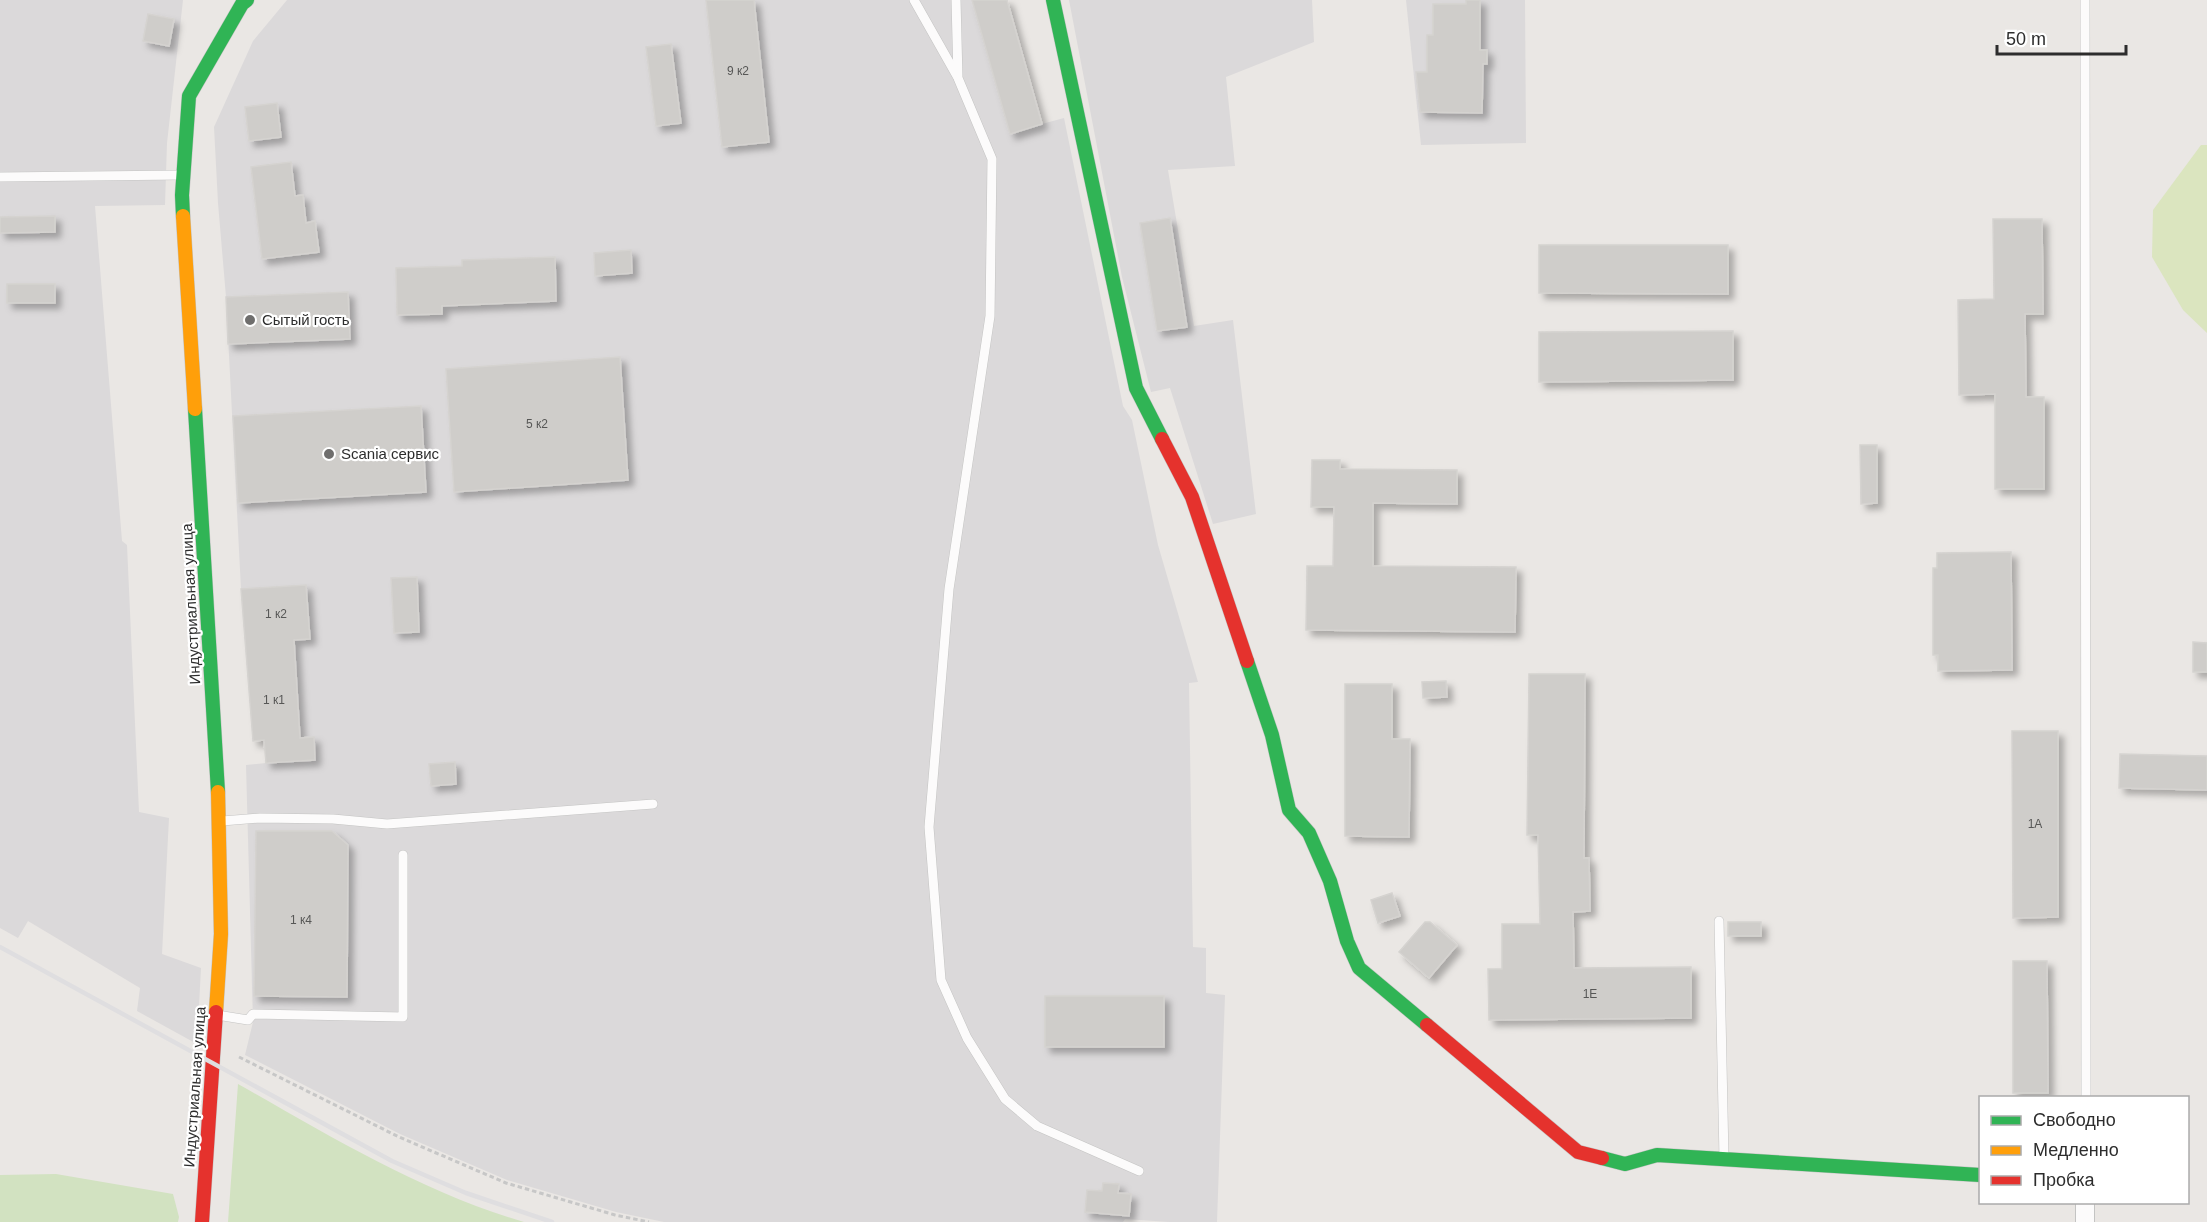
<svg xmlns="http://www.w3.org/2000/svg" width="2207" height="1222" viewBox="0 0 2207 1222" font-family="Arial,sans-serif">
	<defs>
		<filter id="shadow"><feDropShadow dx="5.5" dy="5.5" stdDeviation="3" flood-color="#0004"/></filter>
	</defs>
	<rect width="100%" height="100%" fill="#eae7e4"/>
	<g fill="#dbd9da">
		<path d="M0,0H183L167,143L165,205L95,206L122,541L127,545L139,812L169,818L162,954L201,968L197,1044L137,1011L140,988L28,921L18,938L0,928Z"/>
		<path d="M287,0H1007L1042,124L1064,118L1123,406L1132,420L1158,545L1198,682L1189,683L1193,947L1206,948V993L1225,995L1217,1222H1169L1125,1219L1123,1222H664L616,1212L507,1180L400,1134L245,1055L253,1022L246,765L266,763L264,740L253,741L241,589L226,297L218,203L214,127L253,41Z"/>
		<path d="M1069,0H1312L1314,42L1226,77L1235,166L1168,170L1194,326L1233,320L1256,514L1213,524L1170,388L1151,392L1122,277Z"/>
		<path d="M1406,0H1525L1526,143L1421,145Z"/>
	</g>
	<g fill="#d2e2c1">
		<path d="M238,1084C330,1136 421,1192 524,1222H228Z"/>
		<path d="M56,1174L173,1194L179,1217L178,1222H0V1175Z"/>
	</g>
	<path fill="#dbe5bf" d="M2201,145H2207V333L2183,310L2152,257L2153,210Z"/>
	<g fill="#cfcdca" stroke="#d5d3d0" stroke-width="1.5" filter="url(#shadow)">
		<path d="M706,0H754L769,142L722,147Z"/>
		<path d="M972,0H1007L1042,124L1010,134Z"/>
		<path d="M1466,0H1480V50H1487V64H1483L1482,113L1420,112L1416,72H1427V35H1433V4H1466Z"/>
		<path d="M148,14L174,19L169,46L143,41Z"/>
		<path d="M671,44L681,123L656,126L646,47Z"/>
		<path d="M277,103L281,137L249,141L245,107Z"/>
		<path d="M291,162L295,196L303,195L306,223L315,221L319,252L262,259L251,167Z"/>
		<path d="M55,216V232L0,233V217Z"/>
		<path d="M1170,218L1187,327L1157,331L1140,223Z"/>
		<path d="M1993,219H2042L2043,314H2025L2026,397H2044V489H1995V394L1959,395L1958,300L1994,299Z"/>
		<path d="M1539,245H1728V294L1539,293Z"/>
		<path d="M631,250L632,273L595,276L594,253Z"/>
		<path d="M555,257L556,301L442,306V314L397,315L396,268L462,266V260Z"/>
		<rect x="7" y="284" width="48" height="19"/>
		<path d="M348,292L350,339L228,344L226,297Z"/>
		<path d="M1733,331V380L1539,382V332Z"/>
		<path d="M620,357L628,480L454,492L446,369Z"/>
		<path d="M421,406L426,492L238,503L233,416Z"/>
		<path d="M1860,445H1877V503L1861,504Z"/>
		<path d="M1312,460H1340V469L1457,470V504L1373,503V566L1516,567L1515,632L1306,630L1307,566H1333L1334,507H1311Z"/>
		<path d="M2011,552L2012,670L1938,671V655H1933V568H1937V553Z"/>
		<path d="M417,577L419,632L394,633L391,578Z"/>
		<path d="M306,585L310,639L294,640L300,738L314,737L315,760L266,763L264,740L253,741L241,589Z"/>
		<path d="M2193,642L2207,643V672H2193Z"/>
		<path d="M1529,674H1585L1584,858H1589L1590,911L1573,912L1574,968L1691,967V1018L1489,1020L1488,969H1502V924H1540L1538,835H1527Z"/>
		<path d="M1446,681L1447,697L1423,698L1422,682Z"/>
		<path d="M1345,684H1392V739H1410L1409,837L1345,836Z"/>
		<path d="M2012,731H2058V917L2013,918Z"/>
		<path d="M2120,754L2207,756V790L2119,788Z"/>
		<path d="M455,762L456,784L431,786L429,764Z"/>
		<path d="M256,831H332L348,845L347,997L254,996Z"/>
		<path d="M1392,893L1400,916L1378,923L1371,900Z"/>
		<path d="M1425,922H1430L1457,945L1429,978L1399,952Z"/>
		<rect x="1728" y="922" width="33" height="14"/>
		<path d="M2013,961H2047L2048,1093H2013Z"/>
		<rect x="1045" y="996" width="119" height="51"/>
		<path d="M1103,1183L1119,1184L1118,1193L1131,1194L1129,1216L1085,1212L1087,1190L1102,1191Z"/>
	</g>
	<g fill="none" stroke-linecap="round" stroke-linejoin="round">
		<defs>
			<g id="lane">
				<path d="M914,0L957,76"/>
				<path d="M956,0L958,78L992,159L990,316L949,589L929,827L941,980L967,1038L1005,1099L1037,1126L1139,1171"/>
				<path d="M2085,0L2086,1098"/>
				<path d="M0,177L181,175"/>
				<path d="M222,821L260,818L333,819L387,824L653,804"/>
				<path d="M1719,921L1724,1158"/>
				<path d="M217,1015L248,1020L253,1014L403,1017V855"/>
			</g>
			<path id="street" d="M2085,1202V1222"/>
			<g id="fast">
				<path d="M1053,0L1136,388L1162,439"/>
				<path d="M183,216L182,195L189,96L242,4L247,0"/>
				<path d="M195,409L218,792"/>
				<path d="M1247,661L1272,735L1289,810L1309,833L1330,881L1347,941L1359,968L1427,1025"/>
				<path d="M1602,1158L1625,1164L1657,1155L1980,1175"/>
			</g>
			<g id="slow">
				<path d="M183,216L195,409"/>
				<path d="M216,1012L221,934L218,792"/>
			</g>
			<g id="jam">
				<path d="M1162,439L1192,497L1247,661"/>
				<path d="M1427,1025L1578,1152L1602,1158"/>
				<path d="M202,1222L216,1012"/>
			</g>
		</defs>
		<use href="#lane" stroke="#c4c4c3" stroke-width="10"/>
		<use href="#street" stroke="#c4c4c3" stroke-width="20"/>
		<use href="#fast" stroke="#c4c4c3" stroke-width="15"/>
		<use href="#slow" stroke="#c4c4c3" stroke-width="15"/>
		<use href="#jam" stroke="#c4c4c3" stroke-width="15"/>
		<path stroke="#c7c7c7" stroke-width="3" stroke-dasharray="4.5 3" stroke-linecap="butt" d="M239,1057L399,1137L506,1183L615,1215L649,1222"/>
		<use href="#lane" stroke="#fcfbfb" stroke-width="9"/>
		<use href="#street" stroke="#fcfbfb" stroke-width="18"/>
		<use href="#fast" stroke="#30b455" stroke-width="14"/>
		<use href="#slow" stroke="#ff9f0a" stroke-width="14"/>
		<use href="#jam" stroke="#e5322d" stroke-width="14"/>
		<path stroke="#dfdee0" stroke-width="4.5" d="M0,947L392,1161L466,1193L552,1222"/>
	</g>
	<g fill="#6f6e6d" stroke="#fff" stroke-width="2">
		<circle cx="250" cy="320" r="6"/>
		<circle cx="329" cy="454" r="6"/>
	</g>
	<g text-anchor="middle" stroke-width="4.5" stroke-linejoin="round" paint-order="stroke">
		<g font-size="12" fill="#575756">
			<text x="738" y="75">9 к2</text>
			<text x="537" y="428">5 к2</text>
			<text x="276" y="618">1 к2</text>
			<text x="274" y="704">1 к1</text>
			<text x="2035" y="828">1А</text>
			<text x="301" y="924">1 к4</text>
			<text x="1590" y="998">1Е</text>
		</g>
		<g font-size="15" fill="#2d2d2d" stroke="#fff" text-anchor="start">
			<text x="262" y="325">Сытый гость</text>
			<text x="341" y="459">Scania сервис</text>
		</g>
		<g font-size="15" fill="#2d2d2d" stroke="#fff">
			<text transform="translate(191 604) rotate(-93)" y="5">Индустриальная улица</text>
			<text transform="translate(195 1087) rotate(-86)" y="5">Индустриальная улица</text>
		</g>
	</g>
	<rect x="1979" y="1096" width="210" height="108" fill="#ffffff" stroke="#ababab" stroke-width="1.5"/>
	<rect x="1991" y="1116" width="30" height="9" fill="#30b455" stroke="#ababab" stroke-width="1.5"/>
	<text x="2033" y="1126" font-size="18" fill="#2d2d2d">Свободно</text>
	<rect x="1991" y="1146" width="30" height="9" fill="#ff9f0a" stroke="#ababab" stroke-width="1.5"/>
	<text x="2033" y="1156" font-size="18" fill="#2d2d2d">Медленно</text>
	<rect x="1991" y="1176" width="30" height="9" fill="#e5322d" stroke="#ababab" stroke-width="1.5"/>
	<text x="2033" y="1186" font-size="18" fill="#2d2d2d">Пробка</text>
	<path d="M1997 45v9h129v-9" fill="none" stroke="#2d2d2d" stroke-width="3"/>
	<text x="2006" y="45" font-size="18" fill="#2d2d2d" stroke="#ffffff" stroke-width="4.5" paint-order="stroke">50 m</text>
</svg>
